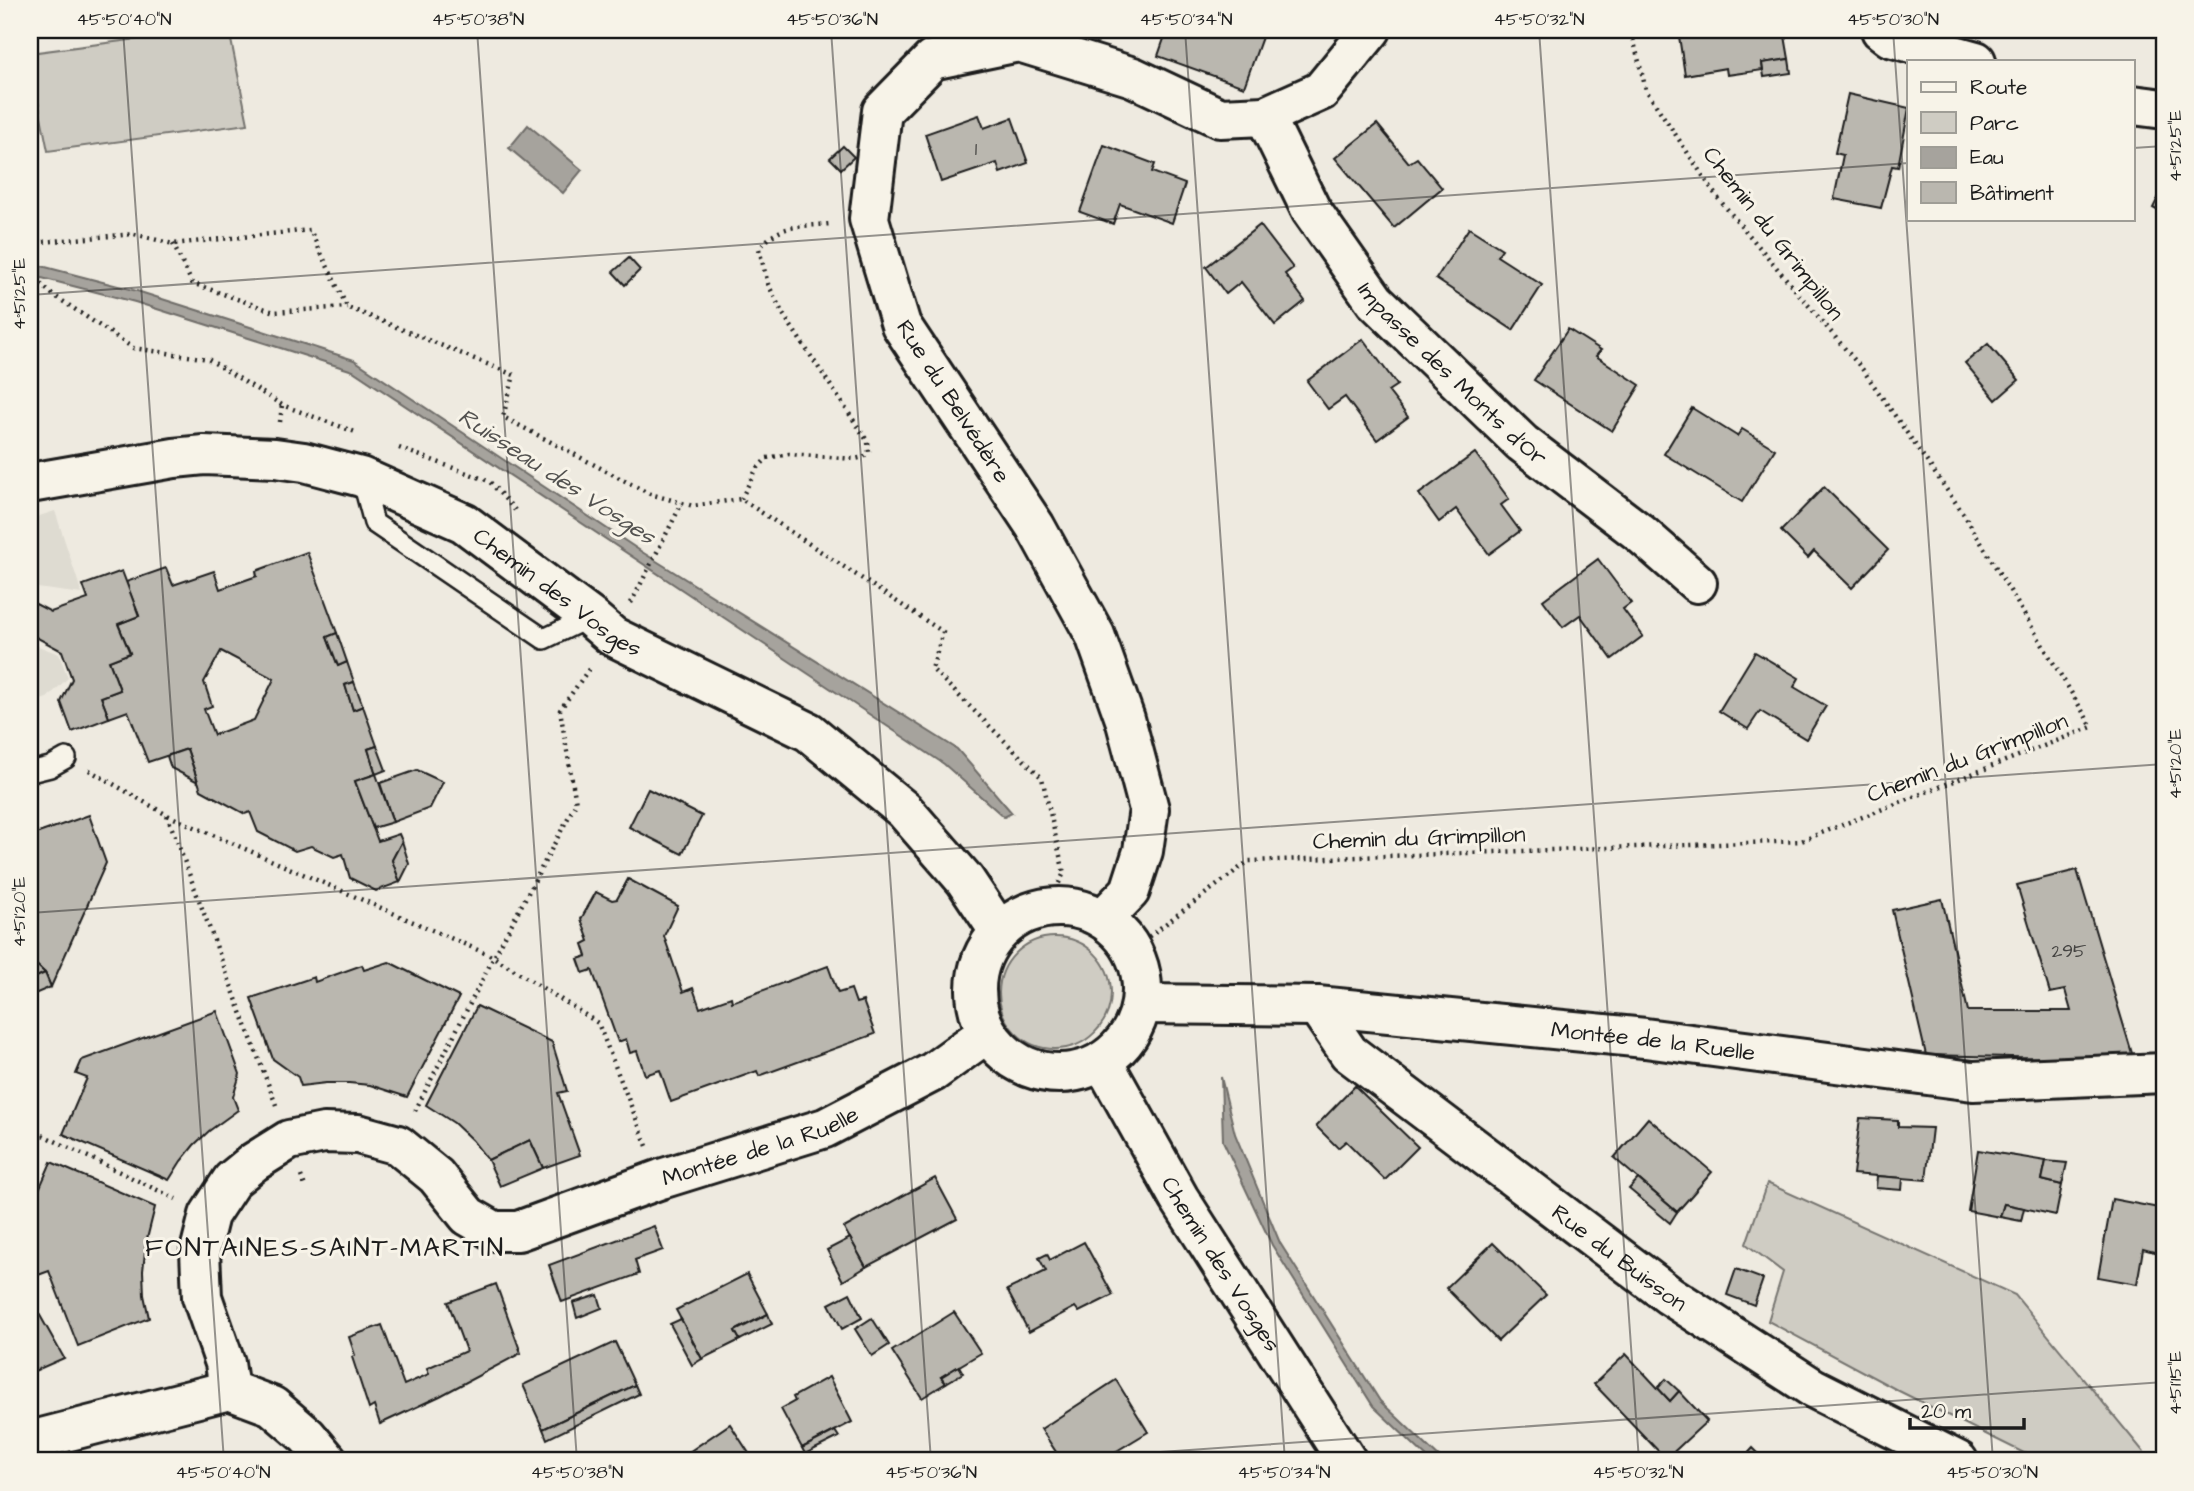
<svg xmlns="http://www.w3.org/2000/svg" width="2194" height="1491" viewBox="0 0 2194 1491" font-family="'Architects Daughter',sans-serif">
	<rect width="100%" height="100%" fill="#eeeae0"/>
	<filter id="ink" filterUnits="userSpaceOnUse"><feTurbulence type="fractalNoise" baseFrequency=".0143" numOctaves="2"/><feDisplacementMap in="SourceGraphic" scale="14" xChannelSelector="R" yChannelSelector="G"/><feConvolveMatrix kernelMatrix="1 2 1 2 8 2 1 2 1" color-interpolation-filters="sRGB"/></filter>
	<g filter="url(#ink)">
		<g fill="#dedbd1">
			<path d="M55,511L82,594L30,587V519Z"/>
			<path d="M30,643L59,654L68,678L47,698L30,703Z"/>
		</g>
		<g fill="#cfccc3" stroke="#767470" stroke-width="2">
			<path d="M207,30H229L248,124L48,151L30,62V53Z"/>
			<circle cx="1055" cy="993" r="56"/>
			<path d="M1767,1183L2015,1295L2151,1461H2040L1899,1391L1768,1321L1783,1272L1746,1244Z"/>
		</g>
		<g fill="#a6a39d" stroke="#6f6d69" stroke-width="2">
			<path d="M528,125L582,170L563,193L509,148Z"/>
			<path d="M30,263L137,291L354,360L642,552L957,749L1012,813L1004,817L944,764L353,371L135,302L30,275Z"/>
			<path d="M1221,1077L1235,1134L1280,1243L1380,1401L1443,1461H1431L1373,1406L1272,1245L1223,1141Z"/>
		</g>
		<g fill="#bab7af" stroke="#1c1c1c" stroke-width="2" fill-rule="evenodd">
			<path d="M1167,30H1243L1262,37L1244,87L1158,56Z"/>
			<path d="M1678,30H1784L1789,59L1762,63L1763,70L1727,75L1726,68L1685,75Z"/>
			<path d="M1789,59L1791,73L1764,77L1762,63Z"/>
			<path d="M1848,94L1909,108L1898,167L1892,166L1881,208L1834,199L1843,155L1835,153Z"/>
			<path d="M979,115L984,128L1012,118L1028,163L1000,173L997,163L941,182L925,134Z"/>
			<path d="M1377,124L1409,163L1417,158L1442,188L1394,228L1335,158Z"/>
			<path d="M1104,145L1155,164L1152,172L1185,184L1172,223L1120,204L1113,224L1080,212Z"/>
			<path d="M843,146L854,157L841,169L830,158Z"/>
			<path d="M2164,186V214L2153,208Z"/>
			<path d="M1260,225L1293,268L1285,274L1305,301L1275,325L1241,282L1226,294L1206,267Z"/>
			<path d="M1469,228L1502,249L1497,256L1542,285L1513,330L1436,279Z"/>
			<path d="M629,258L640,270L625,285L613,272Z"/>
			<path d="M1568,329L1601,350L1596,356L1640,385L1612,431L1534,380Z"/>
			<path d="M1363,339L1397,385L1388,391L1408,417L1377,440L1345,397L1328,409L1307,381Z"/>
			<path d="M1988,344L2019,380L1996,400L1965,363Z"/>
			<path d="M1692,408L1737,436L1742,429L1775,449L1742,502L1664,454Z"/>
			<path d="M1475,453L1509,499L1501,505L1520,531L1489,554L1456,509L1439,522L1419,494Z"/>
			<path d="M1824,487L1888,550L1852,588L1814,551L1808,558L1781,531Z"/>
			<path d="M307,552L337,633L327,637L338,666L347,662L354,682L345,685L353,710L363,706L377,746L368,749L376,774L355,781L378,841L399,834L402,841L392,860L400,882L376,891L350,878L343,854L334,857L311,846L295,851L258,832L250,812L245,814L201,790L187,749L148,762L128,711L109,718L101,697L120,690L109,661L130,653L118,624L139,616L126,582L166,568L173,585L214,571L220,589L257,576L256,571ZM221,651L274,679L254,720L214,735L204,709L212,706L204,682Z"/>
			<path d="M1598,559L1631,603L1623,609L1643,636L1612,659L1580,615L1563,627L1543,600Z"/>
			<path d="M122,571L139,616L118,624L130,653L109,661L120,690L101,697L109,718L72,732L61,702L72,679L62,651L30,634V601L51,612L88,599L83,585Z"/>
			<path d="M337,633L347,662L338,666L327,637Z"/>
			<path d="M1755,652L1799,678L1794,687L1826,706L1806,739L1760,711L1748,729L1719,711Z"/>
			<path d="M354,682L363,706L353,710L345,685Z"/>
			<path d="M377,746L386,770L376,774L368,749Z"/>
			<path d="M187,749L198,782L171,768L167,756Z"/>
			<path d="M417,770L443,782L430,808L393,822L380,783Z"/>
			<path d="M376,774L393,822L373,828L355,781Z"/>
			<path d="M648,789L702,816L682,854L629,827Z"/>
			<path d="M89,815L106,863L51,987L45,973L30,959V868L35,858L30,845V836Z"/>
			<path d="M402,841L409,864L400,882L392,860Z"/>
			<path d="M2077,870L2134,1060L1926,1055L1892,910L1942,899L1968,1011H2071L2065,990L2050,993L2017,885Z"/>
			<path d="M628,879L678,906L664,936L683,992L693,988L700,1008L731,997L732,1002L828,966L838,993L851,989L856,1003L863,1001L875,1034L759,1076L757,1071L671,1102L660,1070L645,1075L637,1051L630,1053L626,1039L618,1042L592,970L583,973L578,959L587,956L583,944L589,941L581,919L596,892L612,900L617,899Z"/>
			<path d="M30,959L45,973L30,980Z"/>
			<path d="M389,962L459,997L407,1097L370,1085L349,1083H326L301,1086L298,1077L273,1059L251,998L314,977L315,982L362,965L364,970Z"/>
			<path d="M45,973L51,987L30,996V980Z"/>
			<path d="M477,1006L552,1042L567,1091L558,1093L580,1155L543,1168L530,1140L488,1160L472,1140L454,1123L426,1105Z"/>
			<path d="M217,1011L240,1074L233,1097L238,1110L209,1131L194,1145L181,1161L169,1180L63,1134L87,1078L76,1074L82,1060Z"/>
			<path d="M1355,1086L1418,1147L1385,1180L1346,1141L1338,1148L1316,1126Z"/>
			<path d="M1648,1118L1712,1172L1677,1212L1614,1158Z"/>
			<path d="M1860,1118L1898,1120V1127L1932,1128L1926,1180L1853,1174Z"/>
			<path d="M530,1140L543,1168L500,1186L488,1160Z"/>
			<path d="M1978,1150L2046,1161L2042,1180L2062,1185L2056,1215L2004,1204L2000,1217L1968,1211Z"/>
			<path d="M2046,1161L2067,1163L2062,1185L2042,1180Z"/>
			<path d="M51,1162L155,1207L146,1243L143,1271L144,1295L149,1318L78,1346L49,1271L30,1278V1210Z"/>
			<path d="M1877,1176L1903,1178L1902,1190L1876,1188Z"/>
			<path d="M935,1178L957,1219L866,1267L844,1228Z"/>
			<path d="M1638,1179L1677,1212L1670,1223L1629,1189Z"/>
			<path d="M2112,1199L2164,1209V1225L2158,1253L2143,1249L2137,1284L2098,1277Z"/>
			<path d="M2004,1204L2024,1208L2021,1221L2000,1217Z"/>
			<path d="M654,1226L663,1250L635,1260L639,1274L562,1302L549,1265Z"/>
			<path d="M850,1238L866,1267L843,1281L827,1250Z"/>
			<path d="M1084,1242L1113,1295L1079,1312L1075,1307L1029,1332L1007,1290L1046,1271L1039,1258L1047,1254L1050,1260Z"/>
			<path d="M1493,1243L1546,1295L1498,1341L1446,1288Z"/>
			<path d="M1736,1269L1763,1279L1754,1305L1727,1295Z"/>
			<path d="M747,1274L768,1314L735,1331L740,1340L702,1359L676,1310Z"/>
			<path d="M496,1284L521,1353L440,1396L380,1424L374,1406L369,1409L352,1357L355,1355L349,1337L382,1325L404,1385L429,1374L427,1368L466,1351L448,1302Z"/>
			<path d="M850,1293L862,1318L842,1329L829,1304Z"/>
			<path d="M598,1295L602,1308L577,1318L573,1303Z"/>
			<path d="M33,1303L64,1358L30,1373V1304Z"/>
			<path d="M954,1312L981,1353L941,1377L946,1383L922,1398L892,1351Z"/>
			<path d="M768,1314L772,1324L740,1340L735,1331Z"/>
			<path d="M872,1318L889,1345L872,1356L855,1329Z"/>
			<path d="M681,1319L702,1359L692,1365L670,1324Z"/>
			<path d="M615,1342L635,1385L543,1429L523,1385Z"/>
			<path d="M1626,1354L1670,1401L1679,1391L1707,1421L1666,1459L1594,1384Z"/>
			<path d="M959,1366L963,1373L946,1383L941,1377Z"/>
			<path d="M829,1377L852,1422L802,1448L781,1409L795,1401L793,1397Z"/>
			<path d="M1666,1379L1679,1391L1670,1401L1658,1388Z"/>
			<path d="M1116,1380L1148,1432L1100,1461H1062L1041,1429Z"/>
			<path d="M635,1385L639,1394L547,1439L543,1429Z"/>
			<path d="M730,1424L754,1461H686L683,1456Z"/>
			<path d="M835,1431L839,1437L805,1454L802,1448Z"/>
			<path d="M1753,1448L1766,1461H1741Z"/>
		</g>
		<g fill="none" stroke-linecap="round" stroke-linejoin="round">
			<defs>
				<g id="lane">
					<path d="M362,478L374,523L544,639L590,617"/>
					<path d="M30,772L50,767L66,758"/>
				</g>
				<g id="street">
					<path d="M1881,30L1890,37L1976,61"/>
					<path d="M2133,105L2164,109"/>
					<path id="s1" d="M1265,116L1311,210L1375,301L1522,443L1640,533L1697,583"/>
					<path id="s2" d="M30,483L174,458L204,455L275,458L304,462L361,477L464,523L590,617L612,636L809,732L904,810L965,880L999,931"/>
					<circle cx="1059" cy="990" r="83"/>
					<path d="M1103,919L1130,891L1143,851L1149,809L1125,719L1095,635L1035,526L901,325L869,219L882,111L932,60L1019,42L1133,77L1220,118L1265,116L1321,91L1371,30"/>
					<path id="s3" d="M1141,1004L1317,1006L1645,1038L1973,1081L2164,1073"/>
					<path id="s4" d="M1317,1006L1349,1053L1669,1295L1813,1388L1958,1461"/>
					<path id="s5" d="M1103,1062L1179,1198L1347,1461"/>
					<path id="s6" d="M229,1390L225,1363L202,1297L200,1251L209,1215L232,1180L254,1162L289,1140L324,1133L358,1134L398,1145L436,1176L468,1216L494,1231H518L661,1179L825,1128L933,1072L987,1033"/>
				</g>
				<path id="secondary" d="M30,1441L229,1390L272,1406L307,1436L328,1461"/>
			</defs>
			<use href="#lane" stroke="#1c1c1c" stroke-width="24"/>
			<use href="#street" stroke="#1c1c1c" stroke-width="44"/>
			<use href="#secondary" stroke="#1c1c1c" stroke-width="44"/>
			<g stroke="#1c1c1c" stroke-width="4.5" stroke-dasharray="2 5" stroke-linecap="butt">
				<path d="M30,243L134,234L173,244L310,230L347,307L514,375L503,417L650,494L693,506L741,499L943,632L932,669L1042,778L1064,873L1047,907"/>
				<path d="M173,244L192,283L274,312L347,307"/>
				<path d="M30,275L52,294L133,348L208,359L282,405L358,433"/>
				<path d="M280,422L282,405"/>
				<path d="M399,448L489,481L515,510"/>
				<path d="M741,499L756,470L767,458L789,454L855,459L864,457L869,452L868,442L783,314L768,284L759,249C779,223 800,227 830,224"/>
				<path d="M631,603L682,503"/>
				<path d="M89,770L167,815L494,957L598,1023L647,1146"/>
				<path d="M167,815L276,1105"/>
				<path d="M1132,949L1249,861L1801,841L2092,727L1965,516L1863,370L1717,197L1646,90L1631,30"/>
				<path d="M415,1111L494,957L576,803L560,710L591,666"/>
				<path d="M30,1129L176,1199"/>
				<path d="M301,1176L305,1186"/>
			</g>
			<use href="#lane" stroke="#f7f3e8" stroke-width="19"/>
			<use href="#street" stroke="#f7f3e8" stroke-width="38"/>
			<use href="#secondary" stroke="#f7f3e8" stroke-width="38"/>
		</g>
	</g>
	<path fill="none" stroke="#1c1c1c" stroke-width="2" stroke-opacity="0.45" d="M123,30L224,1461M477,30L577,1461M831,30L931,1461M1185,30L1285,1461M1539,30L1639,1461M1893,30L1993,1461M2133,148L2164,146M30,295L1909,163M30,913L2164,764M1031,1461L2164,1382"/>
	<g text-anchor="middle" stroke-width="6" stroke-linejoin="round" paint-order="stroke">
		<g font-size="19" fill="#444341">
			<text x="976" y="155">1</text>
			<text x="2069" y="957">295</text>
		</g>
		<g font-size="23" fill="#1c1c1c" stroke="#f7f3e8">
			<text transform="translate(1774 233) rotate(52)" y="8">Chemin du Grimpillon</text>
			<text dy="8" stroke="none"><textPath href="#s1" startOffset="322">Impasse des Monts d'Or</textPath></text>
			<text transform="translate(954 401) rotate(57)" y="8">Rue du Belvédère</text>
			<text dy="8" stroke="none"><textPath href="#s2" startOffset="565">Chemin des Vosges</textPath></text>
			<text transform="translate(1967 757) rotate(-21)" y="8">Chemin du Grimpillon</text>
			<text transform="translate(1419 837) rotate(-2)" y="8">Chemin du Grimpillon</text>
			<text dy="8" stroke="none"><textPath href="#s3" startOffset="514">Montée de la Ruelle</textPath></text>
			<text dy="8" stroke="none"><textPath href="#s6" startOffset="814">Montée de la Ruelle</textPath></text>
			<text dy="8" stroke="none"><textPath href="#s4" startOffset="396">Rue du Buisson</textPath></text>
			<text dy="8" stroke="none"><textPath href="#s5" startOffset="234">Chemin des Vosges</textPath></text>
		</g>
		<g font-size="24" font-style="italic" fill="#535250" stroke="#f7f3e8">
			<text transform="translate(557 476) rotate(33)" y="8">Ruisseau des Vosges</text>
		</g>
		<g font-size="26" letter-spacing="2" fill="#1c1c1c" stroke="#f7f3e8">
			<text x="325" y="1256">FONTAINES-SAINT-MARTIN</text>
		</g>
	</g>
	<rect width="2194" height="1491" fill="none" stroke="#f7f3e8" stroke-width="77"/>
	<rect x="1907" y="60" width="228" height="161" fill="#f7f3e8" stroke="#9f9d96" stroke-width="2"/>
	<rect x="1921" y="82" width="35" height="10" fill="#f7f3e8" stroke="#9f9d96" stroke-width="2"/>
	<text x="1970" y="94" font-size="21" fill="#1c1c1c">Route</text>
	<rect x="1921" y="112" width="35" height="21" fill="#cfccc3" stroke="#9f9d96" stroke-width="2"/>
	<text x="1970" y="130" font-size="21" fill="#1c1c1c">Parc</text>
	<rect x="1921" y="147" width="35" height="21" fill="#a6a39d" stroke="#9f9d96" stroke-width="2"/>
	<text x="1970" y="164" font-size="21" fill="#1c1c1c">Eau</text>
	<rect x="1921" y="182" width="35" height="21" fill="#bab7af" stroke="#9f9d96" stroke-width="2"/>
	<text x="1970" y="200" font-size="21" fill="#1c1c1c">Bâtiment</text>
	<path d="M1910 1418v10h114v-10" fill="none" stroke="#1c1c1c" stroke-width="3.5"/>
	<text x="1921" y="1418" font-size="21" fill="#1c1c1c" stroke="#f7f3e8" stroke-width="5" paint-order="stroke">20 m</text>
	<rect x="38" y="38" width="2118" height="1414" fill="none" stroke="#1c1c1c" stroke-width="2.5"/>
	<g font-size="18" text-anchor="middle" fill="#1c1c1c">
		<text x="124" y="25">45°50'40"N</text>
		<text x="478" y="25">45°50'38"N</text>
		<text x="832" y="25">45°50'36"N</text>
		<text x="1186" y="25">45°50'34"N</text>
		<text x="1539" y="25">45°50'32"N</text>
		<text x="1893" y="25">45°50'30"N</text>
		<text transform="translate(2175 146) rotate(-90)" y="6">4°51'25"E</text>
		<text transform="translate(19 294) rotate(-90)" y="6">4°51'25"E</text>
		<text transform="translate(2175 764) rotate(-90)" y="6">4°51'20"E</text>
		<text transform="translate(19 912) rotate(-90)" y="6">4°51'20"E</text>
		<text transform="translate(2175 1383) rotate(-90)" y="6">4°51'15"E</text>
		<text x="223" y="1478">45°50'40"N</text>
		<text x="577" y="1478">45°50'38"N</text>
		<text x="931" y="1478">45°50'36"N</text>
		<text x="1284" y="1478">45°50'34"N</text>
		<text x="1638" y="1478">45°50'32"N</text>
		<text x="1992" y="1478">45°50'30"N</text>
	</g>
</svg>
